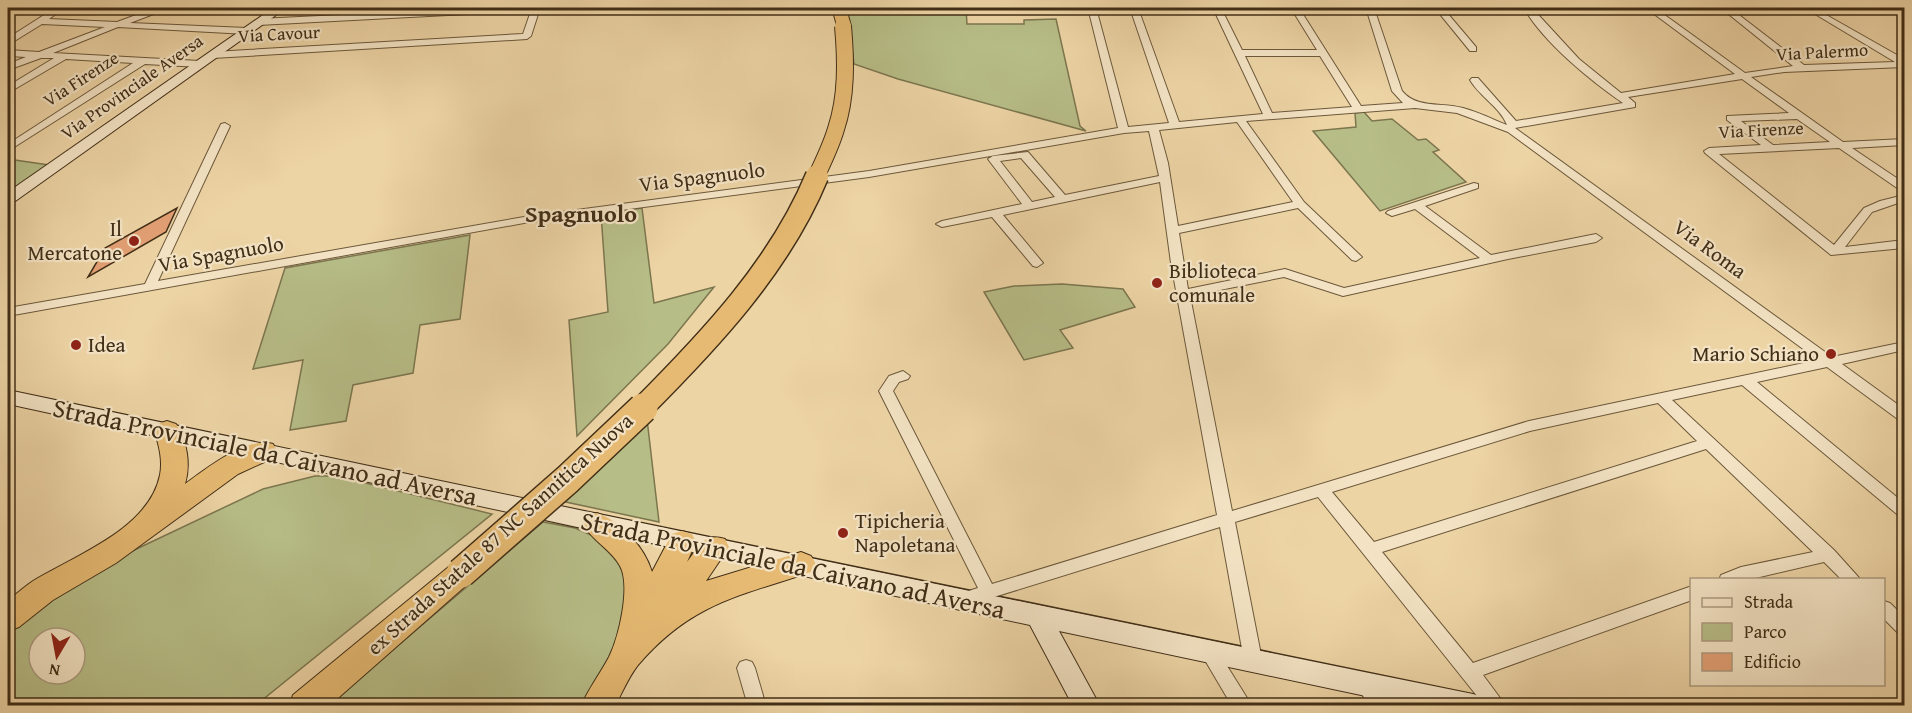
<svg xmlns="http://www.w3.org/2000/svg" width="1912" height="713" viewBox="0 0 1912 713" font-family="'Gentium Book Plus',serif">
	<rect width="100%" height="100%" fill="#edd4a5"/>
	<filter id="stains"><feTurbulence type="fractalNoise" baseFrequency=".00333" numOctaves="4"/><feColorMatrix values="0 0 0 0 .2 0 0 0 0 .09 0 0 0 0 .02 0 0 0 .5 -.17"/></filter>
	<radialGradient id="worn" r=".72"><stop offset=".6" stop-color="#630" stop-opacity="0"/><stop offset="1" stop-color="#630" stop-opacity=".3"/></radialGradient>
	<g fill="#b7bd87" stroke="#7c764f" stroke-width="1.5" fill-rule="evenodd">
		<path d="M850,8H966L967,24H1024V20L1056,19L1080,126L1086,131L898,79L854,64L847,11H850Z"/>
		<path d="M1364,112L1372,121L1392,119L1418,140L1426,139L1439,150L1433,152L1466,182L1380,211L1313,131L1356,127L1355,113Z"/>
		<path d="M8,159L49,165L8,194Z"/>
		<path d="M642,208L654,303L714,287L668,344L577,436L569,320L608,312L601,214Z"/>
		<path d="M470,235L460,319L420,325L413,373L353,385L346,421L290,430L303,360L253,369L285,268Z"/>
		<path d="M1062,284L1123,289L1135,307L1060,330L1073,348L1024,360L984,292L1014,286Z"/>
		<path d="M647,419L659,522L561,501Z"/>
		<path d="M315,476H337L492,514L256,705L8,706V631L29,609L128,553L263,489ZM39,638H75V674H39Z"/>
		<path d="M543,522L575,528L614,545L634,604L612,655L583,705L327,706Z"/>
	</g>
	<path fill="#e3a075" stroke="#412e17" stroke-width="1.5" d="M177,208L166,232L88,277L105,248Z"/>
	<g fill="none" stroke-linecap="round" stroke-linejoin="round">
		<defs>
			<g id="street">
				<path d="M55,8H64L49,19L117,22L155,8H165L164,10L130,23L247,28L251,31L247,34L118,27L53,53L200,61L205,64L200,67L145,64L8,151V144L133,63L66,59L8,93V86L54,58H41L8,70V64L26,57L8,56V50L39,52L105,27L42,24L8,45V38Z"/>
				<path d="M486,8H529L525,11L258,25L254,22L258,19Z"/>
				<path d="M532,8H540L531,36L527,39L213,58L208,55L213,52L523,34Z"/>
				<path d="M1088,8H1096L1128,127L1169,123L1130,8H1138L1179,122L1263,114L1213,8H1221L1242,50H1317L1291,8H1299L1361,106L1403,103L1392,91L1366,8H1374L1402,91C1417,109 1442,102 1463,108C1478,112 1492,119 1507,125C1500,107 1480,97 1470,80L1472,78H1478L1516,121L1623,103C1591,81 1543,42 1524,8H1532L1579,59L1621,93L1735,74L1646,8H1655L1745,73L1793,66L1721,8H1730L1804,65L1895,62L1805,8H1814L1904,59V67L1784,72L1751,77L1843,142L1904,139V145L1852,148L1904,183V191L1900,190L1839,148L1719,154L1834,245L1864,208L1880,201L1904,195V201L1872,212L1845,247L1904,240V248L1831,255L1705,153L1704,151L1709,148L1761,145L1727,120V116L1789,113L1742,79L1628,97L1635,103V107L1515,128L1832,357L1904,342V350L1842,364L1904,409V421L1899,420L1827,367L1757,382L1904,503V517L1898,515L1742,385L1672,400L1834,550L1861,580H1842L1824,562L1747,580H1719L1721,575L1741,567L1813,552L1706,449L1382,552L1473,663L1692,586V600L1483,675L1506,706H1485L1318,497L1235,522L1262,660L1259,666L1253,668L1247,666L1244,660L1220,527L965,606L959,604L956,599L959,594L978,588L879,391L889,376L903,371L910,376L908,379L899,382L893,391L992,584L1217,515L1171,263L1160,182L1003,215L1043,263L1037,267L1033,266L992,217L942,227L936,224L942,221L1022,204L988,159L993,156L1028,152L1065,195L1159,176L1149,131L1124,133L869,177L524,223L8,316V308L145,284L221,124L225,123L230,126L158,281L524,217L869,171L1118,128ZM1245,56H1320L1352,107L1272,113ZM1415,108L1457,113L1508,132L1818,360L1529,421L1232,511L1190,296L1284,277L1343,296L1508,259L1596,242L1602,238L1596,234L1491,255L1425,206L1478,188V184L1474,183L1388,211L1386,213L1392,216L1415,209L1480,258L1344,288L1285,269L1188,289L1179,233L1298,208L1352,260L1356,261L1362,257L1304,202L1246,121ZM1797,119L1830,142L1773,145L1741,121ZM1237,122L1293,202L1178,226L1168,163L1159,130ZM1021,158L1055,197L1032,202L1000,161ZM1658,403L1697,441L1374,542L1332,492L1530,431Z"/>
				<path d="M1435,8H1443L1476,47V51H1470Z"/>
				<path d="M1884,601L1890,603L1904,617V635L1898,633L1884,619Z"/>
				<path d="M1208,642L1214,645L1252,706H1232L1199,650L1202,645Z"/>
				<path d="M746,660L752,662L755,668L766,706H748L737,668L740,662Z"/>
				<path d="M1365,676L1371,678L1389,706H1369L1356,684L1359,678Z"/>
			</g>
			<g id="secondary">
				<path d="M273,8H286L14,202L8,204V192Z"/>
				<path d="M8,390C496,493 984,595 1473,694L1483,697L1486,706H1413L1059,631L1100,706H1073L1030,625L8,404Z"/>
			</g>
			<g id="highway">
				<path d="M832,8H846L851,26L848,29H838Z"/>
				<path d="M167,421L176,424C187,441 191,464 185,484C206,469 247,436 273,444L277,451L273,458L238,474L116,563L53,600L19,627L8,631V601C16,594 24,587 33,581C76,555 149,529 160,475C163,460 159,445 154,430L158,424Z"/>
				<path d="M597,513C621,521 645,548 652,572L672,534L682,531L692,534L696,542L687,562C699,547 703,532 725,539L729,547L706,581L801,552L811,556L816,564L811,572C739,596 691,603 638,665C629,676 622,693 615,706H581C589,688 600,674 609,657C619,637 631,586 620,566C611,549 592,541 583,524L587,516Z"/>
				<path d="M461,561L471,565L476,573L471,581L329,706H289L293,695L451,565Z"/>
			</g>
		</defs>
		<use href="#street" stroke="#6c583a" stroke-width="2"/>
		<use href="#secondary" stroke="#412e17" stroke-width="2"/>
		<use href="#highway" stroke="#412e17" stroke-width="2"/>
		<use href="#street" fill="#f3e3c4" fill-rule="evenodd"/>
		<use href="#secondary" fill="#f3e3c4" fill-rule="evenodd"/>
		<use href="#highway" fill="#e6ba72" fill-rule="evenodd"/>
		<defs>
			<path id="highway-bridge-far2" d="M816,177C823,162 831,146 836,129C847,96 846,60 843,26"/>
			<path id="highway-bridge-far1" d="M641,409C709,341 780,266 817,176"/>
			<path id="highway-bridge" d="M461,573L568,479L643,408"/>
		</defs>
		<use href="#highway-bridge-far2" stroke="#412e17" stroke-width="18" stroke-linecap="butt"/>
		<use href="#highway-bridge-far1" stroke="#412e17" stroke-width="25" stroke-linecap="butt"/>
		<use href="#highway-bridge" stroke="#412e17" stroke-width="32" stroke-linecap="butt"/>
		<use href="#highway-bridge-far2" stroke="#e6ba72" stroke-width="16"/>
		<use href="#highway-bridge-far1" stroke="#e6ba72" stroke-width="22"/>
		<use href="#highway-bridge" stroke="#e6ba72" stroke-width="29"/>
	</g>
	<g fill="#8f2418" stroke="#f3e3c4" stroke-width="2">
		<circle cx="134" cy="241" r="6"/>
		<circle cx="1157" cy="283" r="6"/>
		<circle cx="76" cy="345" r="6"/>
		<circle cx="1831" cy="354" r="6"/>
		<circle cx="843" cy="533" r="6"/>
	</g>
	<g text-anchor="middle" stroke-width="4.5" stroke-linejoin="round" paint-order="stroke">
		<g font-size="18" fill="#412e17" stroke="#f3e3c4">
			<text transform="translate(279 34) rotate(-3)" y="6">Via Cavour</text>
			<text transform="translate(1822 52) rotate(-3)" y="6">Via Palermo</text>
			<text transform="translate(81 79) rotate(-33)" y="6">Via Firenze</text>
			<text transform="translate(132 87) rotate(-35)" y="6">Via Provinciale Aversa</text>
			<text transform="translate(1761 130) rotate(-3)" y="6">Via Firenze</text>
		</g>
		<g font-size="21" fill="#412e17" stroke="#f3e3c4">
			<text transform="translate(702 177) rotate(-7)" y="7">Via Spagnuolo</text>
			<text transform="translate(1710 249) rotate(36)" y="7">Via Roma</text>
			<text transform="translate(221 254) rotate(-10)" y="7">Via Spagnuolo</text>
			<text transform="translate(500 534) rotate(-42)" y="7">ex Strada Statale 87 NC Sannitica Nuova</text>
		</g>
		<g font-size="21" fill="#412e17" stroke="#f3e3c4" text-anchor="start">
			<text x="122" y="236" text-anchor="end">Il<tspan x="122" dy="24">Mercatone</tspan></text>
			<text x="1169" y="278">Biblioteca<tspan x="1169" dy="24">comunale</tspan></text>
			<text x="88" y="352">Idea</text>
			<text x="1819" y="361" text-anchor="end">Mario Schiano</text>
			<text x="855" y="528">Tipicheria<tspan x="855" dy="24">Napoletana</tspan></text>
		</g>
		<g font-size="24" font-weight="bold" fill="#412e17" stroke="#f3e3c4">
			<text x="581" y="222">Spagnuolo</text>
		</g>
		<g font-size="26" fill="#412e17" stroke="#f3e3c4">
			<text transform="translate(265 452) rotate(12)" y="9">Strada Provinciale da Caivano ad Aversa</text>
			<text transform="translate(793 565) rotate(12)" y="9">Strada Provinciale da Caivano ad Aversa</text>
		</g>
	</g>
	<rect width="1912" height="713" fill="none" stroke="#edd4a5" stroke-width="30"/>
	<rect x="9" y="9" width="1894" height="695" fill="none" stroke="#412e17" stroke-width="3"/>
	<rect x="15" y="15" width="1882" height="683" fill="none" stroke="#412e17" stroke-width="1.5"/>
	<rect x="1690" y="578" width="195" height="108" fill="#f3e3c4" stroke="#ac9b7f" stroke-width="1.5"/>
	<rect x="1702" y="598" width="30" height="9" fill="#f3e3c4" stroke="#ac9b7f" stroke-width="1.5"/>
	<text x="1744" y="608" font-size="18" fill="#412e17">Strada</text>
	<rect x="1702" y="623" width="30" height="18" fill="#b7bd87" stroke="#ac9b7f" stroke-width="1.5"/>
	<text x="1744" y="638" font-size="18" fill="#412e17">Parco</text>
	<rect x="1702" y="653" width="30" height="18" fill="#e3a075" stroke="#ac9b7f" stroke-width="1.5"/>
	<text x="1744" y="668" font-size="18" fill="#412e17">Edificio</text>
	<g transform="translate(57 656) rotate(190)"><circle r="28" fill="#f3e3c4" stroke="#ac9b7f" stroke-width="1.5"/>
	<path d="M0-4.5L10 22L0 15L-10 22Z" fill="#8f2418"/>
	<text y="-9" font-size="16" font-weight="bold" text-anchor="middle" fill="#412e17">N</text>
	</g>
	<rect width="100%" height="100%" filter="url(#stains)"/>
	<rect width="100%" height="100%" fill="url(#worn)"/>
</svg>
